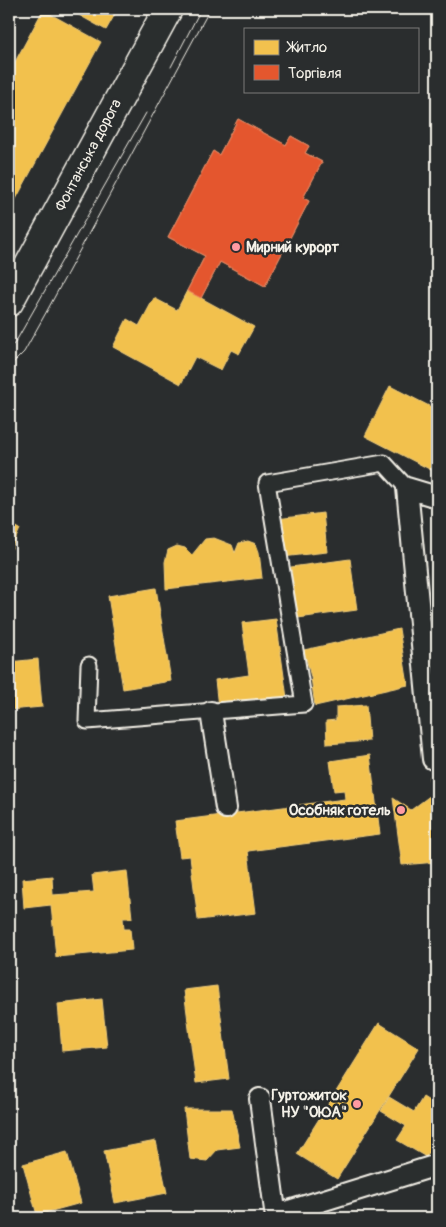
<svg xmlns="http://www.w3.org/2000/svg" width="446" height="1227" viewBox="0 0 446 1227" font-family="Pangolin,sans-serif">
	<rect width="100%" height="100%" fill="#2a2d2e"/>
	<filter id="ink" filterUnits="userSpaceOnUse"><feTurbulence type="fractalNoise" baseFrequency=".02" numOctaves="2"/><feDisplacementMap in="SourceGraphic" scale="10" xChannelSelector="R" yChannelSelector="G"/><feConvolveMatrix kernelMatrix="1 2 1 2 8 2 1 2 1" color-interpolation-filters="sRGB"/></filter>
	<g filter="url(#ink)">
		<g fill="#f2c14e" stroke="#f3cf7c">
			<path d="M68,9H118L106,30Z"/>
			<path d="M43,10L101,42L9,212V73Z"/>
			<path d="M238,119L286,145L291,136L309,146L305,153L322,162L303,198L309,201L265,286L220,262L201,298L254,327L239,354L231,350L221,370L195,357L181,384L113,347L127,319L139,326L154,298L177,310L205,256L168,237L213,151L219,155Z"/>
			<path d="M390,386L437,410V473L365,436Z"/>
			<path d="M323,513L327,552L282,557L277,519Z"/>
			<path d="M9,523L20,529L11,549L9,548Z"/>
			<path d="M214,538L232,545L235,553L239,543L248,541L256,544L259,552L262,578L166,589L165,562L168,550L177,546L185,548L192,555L205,539Z"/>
			<path d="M350,559L357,610L298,618L291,567Z"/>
			<path d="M156,588L171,681L123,689L108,596Z"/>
			<path d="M276,619L287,698L218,707L215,680L249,675L242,623Z"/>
			<path d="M399,629L408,685L315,706L311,677L304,650Z"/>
			<path d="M38,659L42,707L9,710V662Z"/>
			<path d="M366,705L369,741L327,744L326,721L336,720V707Z"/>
			<path d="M370,755L380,834L248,851L256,913L198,920L190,856L180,857L175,821L345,799L344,790L334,791L330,761Z"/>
			<path d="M429,777H437V842L436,843Z"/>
			<path d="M431,795L437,862L402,865L393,798L411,810Z"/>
			<path d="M127,871L132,918H123L124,929H130L132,950L56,957L51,905L24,908L22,879L52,876L53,895L94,892L92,875Z"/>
			<path d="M217,986L229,1079L196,1083L184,990Z"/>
			<path d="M102,999L107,1047L62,1051L58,1004Z"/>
			<path d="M379,1023L419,1048L337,1179L297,1154Z"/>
			<path d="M389,1097L414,1112L423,1097L437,1106V1139L426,1157L397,1140L406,1126L381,1111Z"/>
			<path d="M184,1109H232L240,1147L217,1150L207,1161L190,1159Z"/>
			<path d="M156,1141L167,1193L115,1203L104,1151Z"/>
			<path d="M67,1152L81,1203L37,1215L23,1164Z"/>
		</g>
		<path fill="#e4572e" stroke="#e98566" d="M238,119L286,145L291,136L309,146L305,153L322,162L303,198L309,201L265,286L220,262L201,298L187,291L205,256L168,237L213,151L219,155Z"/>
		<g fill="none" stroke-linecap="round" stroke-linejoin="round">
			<defs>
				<path id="pedestrian" d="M89,665L87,721L304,704L267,483L384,463L407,488"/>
				<g id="minor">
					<path d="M211,712L226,808"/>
					<path d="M433,759L407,488L437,497"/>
					<path d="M260,1099L276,1218"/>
					<path d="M276,1215L437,1165"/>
				</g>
				<path id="secondary" d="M9,302L168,9"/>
			</defs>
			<use href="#pedestrian" stroke="#f4f1e8" stroke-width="19"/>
			<use href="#minor" stroke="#f4f1e8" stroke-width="24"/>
			<use href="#secondary" stroke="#f4f1e8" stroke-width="31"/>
			<use href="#pedestrian" stroke="#2a2d2e" stroke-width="15"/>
			<use href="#minor" stroke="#2a2d2e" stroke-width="20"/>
			<use href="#secondary" stroke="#2a2d2e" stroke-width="28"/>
			<g stroke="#f4f1e8" stroke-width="1">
				<path d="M171,67L201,9"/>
				<path d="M9,348L15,343L146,113"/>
				<path d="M9,367L24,352L48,309L210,9"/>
			</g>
		</g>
	</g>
	<g fill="#ff9aa2" stroke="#2a2d2e" stroke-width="2">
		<circle cx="236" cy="247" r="5"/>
		<circle cx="401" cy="810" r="5"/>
		<circle cx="357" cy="1104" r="5"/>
	</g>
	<g text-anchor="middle" stroke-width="5" stroke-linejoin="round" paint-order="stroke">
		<g font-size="15" fill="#f4f1e8" stroke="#2a2d2e">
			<text transform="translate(88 155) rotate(-62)" y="5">Фонтанська дорога</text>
		</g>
		<g font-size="15" font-weight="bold" fill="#f4f1e8" stroke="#2a2d2e" text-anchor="end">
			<text x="246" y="252" text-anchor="start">Мирний курорт</text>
			<text x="391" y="815">Особняк готель</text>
			<text x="347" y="1100">Гуртожиток<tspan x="347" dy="17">НУ "ОЮА"</tspan></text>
		</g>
	</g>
	<rect width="446" height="1227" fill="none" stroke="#2a2d2e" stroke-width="30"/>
	<rect x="15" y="15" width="416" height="1197" fill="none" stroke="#f4f1e8" stroke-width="2" filter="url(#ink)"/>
	<rect x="244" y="28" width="175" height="65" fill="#2a2d2e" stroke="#7b7b78"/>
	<rect x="254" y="40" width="25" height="15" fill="#f2c14e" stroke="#7b7b78"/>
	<text x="288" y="52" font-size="15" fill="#f4f1e8">Житло</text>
	<rect x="254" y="65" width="25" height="15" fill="#e4572e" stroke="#7b7b78"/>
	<text x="288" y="78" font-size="15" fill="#f4f1e8">Торгівля</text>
</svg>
